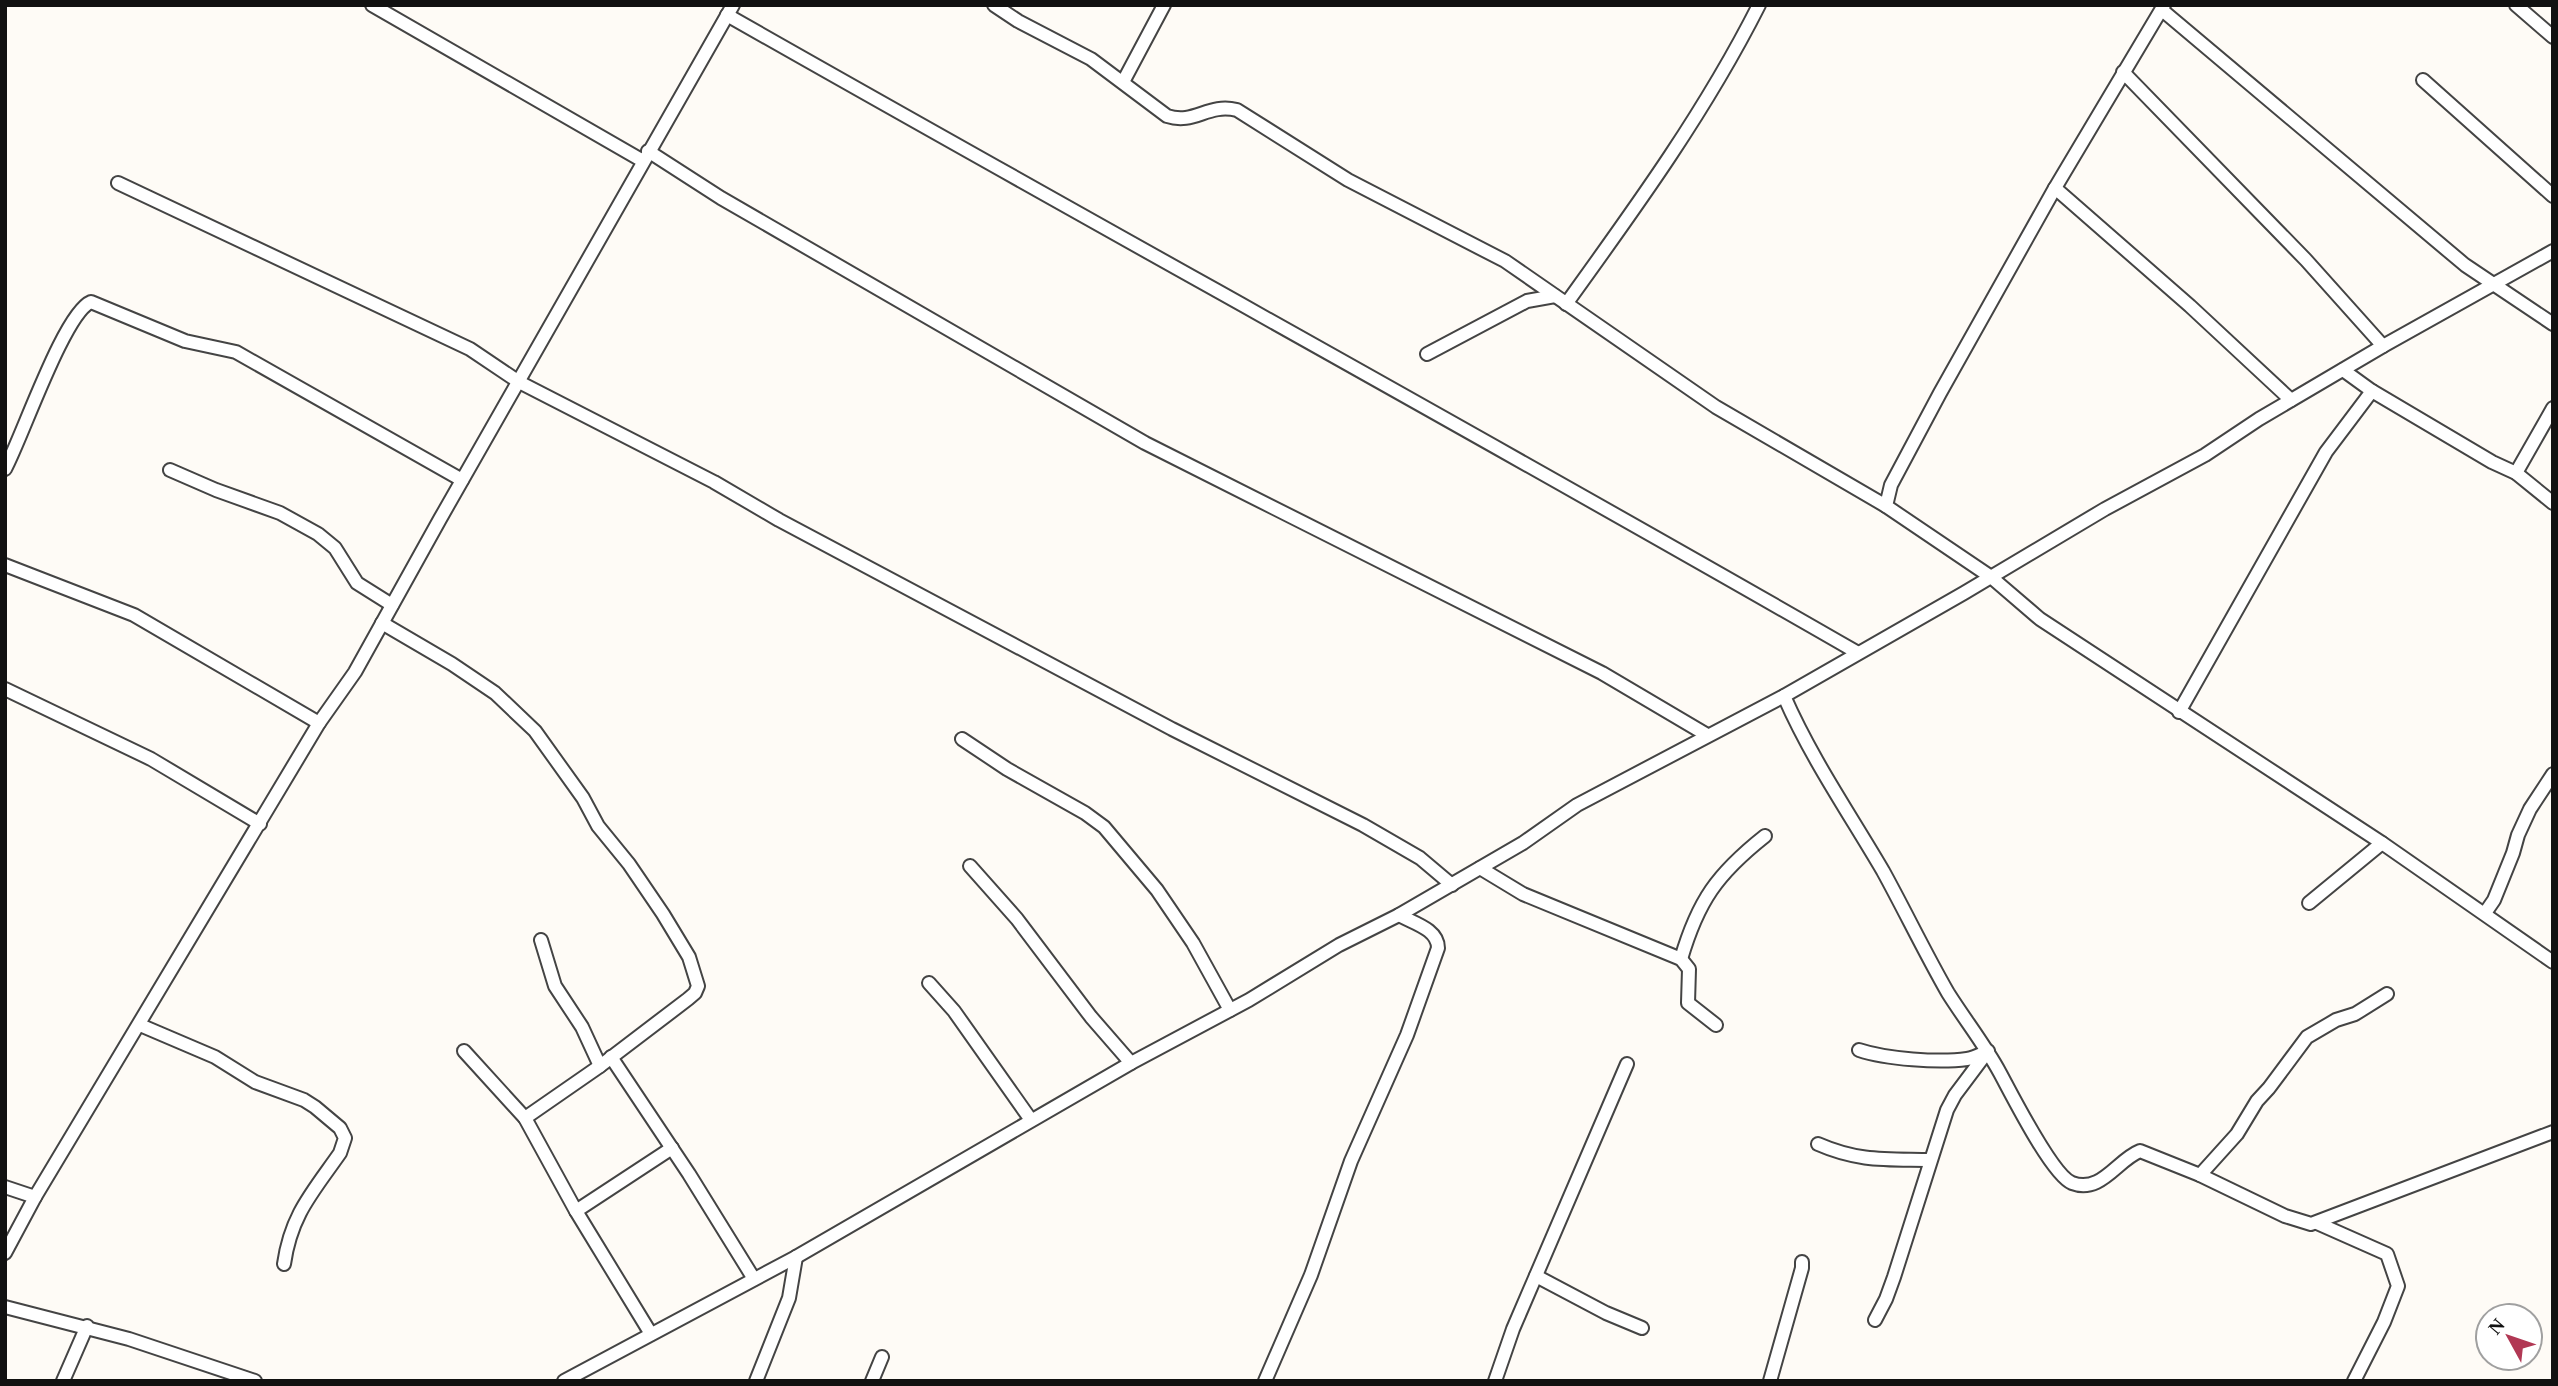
<svg xmlns="http://www.w3.org/2000/svg" width="2558" height="1386" viewBox="0 0 2558 1386" font-family="Georgia,serif">
	<rect width="100%" height="100%" fill="#fefbf6"/>
	<g fill="none" stroke-linecap="round" stroke-linejoin="round">
		<defs>
			<g id="minor">
				<path d="M372,5L643,161"/>
				<path d="M994,5L1018,21L1091,59L1167,116C1195,125 1207,103 1237,110L1348,180L1505,261L1716,407L1886,506"/>
				<path d="M2164,5L2055,188L1940,393L1891,485L1886,506L1991,577L2040,619L2382,843L2553,962"/>
				<path d="M2516,5L2553,37"/>
				<path d="M2162,10L2465,265L2553,324"/>
				<path d="M727,15C1103,229 1483,437 1858,653"/>
				<path d="M2123,72L2306,260L2383,346"/>
				<path d="M2423,80L2553,196"/>
				<path d="M1123,82L1164,5"/>
				<path d="M648,151L721,198L1145,443L1602,673L1707,735"/>
				<path d="M118,183L470,349L519,382L714,482L779,520L1172,729L1363,825L1420,858L1452,885"/>
				<path d="M2055,188L2190,306L2291,400"/>
				<path d="M1566,304C1636,207 1705,112 1759,5"/>
				<path d="M1427,354L1527,301L1555,296"/>
				<path d="M2343,370L2372,391L2492,462L2516,473L2553,503"/>
				<path d="M5,469C22,438 64,313 91,302L185,341L236,352L462,480"/>
				<path d="M170,470L216,490L280,513L318,534L335,548L357,583L392,605"/>
				<path d="M2516,473L2553,408"/>
				<path d="M5,565L134,615L319,723"/>
				<path d="M382,623L452,664L495,693L535,731L583,798L598,826L629,864L663,914L689,957L698,986L695,993L688,999L600,1066L525,1118"/>
				<path d="M5,689L151,759L260,824"/>
				<path d="M1784,696C1811,758 1849,813 1883,871C1905,911 1925,953 1948,993C1965,1020 1985,1045 2000,1073C2012,1095 2052,1175 2072,1183C2101,1194 2117,1160 2140,1151L2200,1175L2285,1216L2311,1224L2553,1132"/>
				<path d="M2179,712L2326,452L2372,391"/>
				<path d="M962,739L1007,769L1085,813L1104,827L1157,890L1193,943L1230,1010"/>
				<path d="M970,866L1017,919L1091,1017L1131,1063"/>
				<path d="M1480,868L1523,894L1681,959L1689,969L1688,1003L1716,1025"/>
				<path d="M2309,903L2382,843"/>
				<path d="M2485,913L2494,900L2513,853L2518,835L2530,809L2553,774"/>
				<path d="M541,940L555,986L582,1027L600,1066"/>
				<path d="M1681,959C1698,901 1717,874 1765,836"/>
				<path d="M929,983L954,1011L1031,1120"/>
				<path d="M140,1025L215,1057L255,1082L304,1100L315,1107L340,1128L345,1138L340,1153C312,1193 291,1215 284,1264"/>
				<path d="M1859,1050C1886,1059 1939,1063 1967,1059C1974,1058 1981,1054 1988,1051L1955,1095L1947,1110L1894,1277L1886,1299L1875,1320"/>
				<path d="M464,1051L525,1118L576,1211L651,1334"/>
				<path d="M611,1057L689,1174L754,1279"/>
				<path d="M1818,1144C1859,1162 1887,1159 1930,1160"/>
				<path d="M2200,1175L2237,1134L2257,1101L2269,1088L2307,1037L2336,1020L2355,1014L2387,994"/>
				<path d="M5,1187L35,1197"/>
				<path d="M576,1211L672,1148"/>
				<path d="M2317,1223L2387,1254L2398,1286L2384,1322L2354,1381"/>
				<path d="M5,1253L35,1197L319,723L355,672L440,519L733,5"/>
				<path d="M1536,1276L1606,1313L1642,1328"/>
				<path d="M5,1307L129,1339L255,1381"/>
				<path d="M63,1381L87,1326"/>
				<path d="M564,1381L796,1257L1131,1063L1249,1000L1339,945L1399,915L1523,843L1577,805L1784,696L1964,593L2105,509L2205,455L2259,419L2383,346L2553,251"/>
				<path d="M756,1381L789,1298L796,1257"/>
				<path d="M872,1381L882,1357"/>
				<path d="M1265,1381L1311,1275L1351,1161L1407,1035L1438,948C1438,929 1413,923 1399,915"/>
				<path d="M1495,1381L1513,1329L1627,1064"/>
				<path d="M1770,1381L1802,1268V1262"/>
			</g>
		</defs>
		<use href="#minor" stroke="#444" stroke-width="16"/>
		<use href="#minor" stroke="#fff" stroke-width="12"/>
	</g>
	<rect width="2558" height="1386" fill="none" stroke="#111111" stroke-width="14"/>
	<g transform="translate(2509 1337) rotate(310)"><circle r="33" fill="#ffffff" stroke="#a0a0a0" stroke-width="2"/>
	<path d="M0-5L12 26L0 18L-12 26Z" fill="#b13854"/>
	<text y="-10" font-size="19" font-weight="bold" text-anchor="middle" fill="#111111">N</text>
	</g>
</svg>
